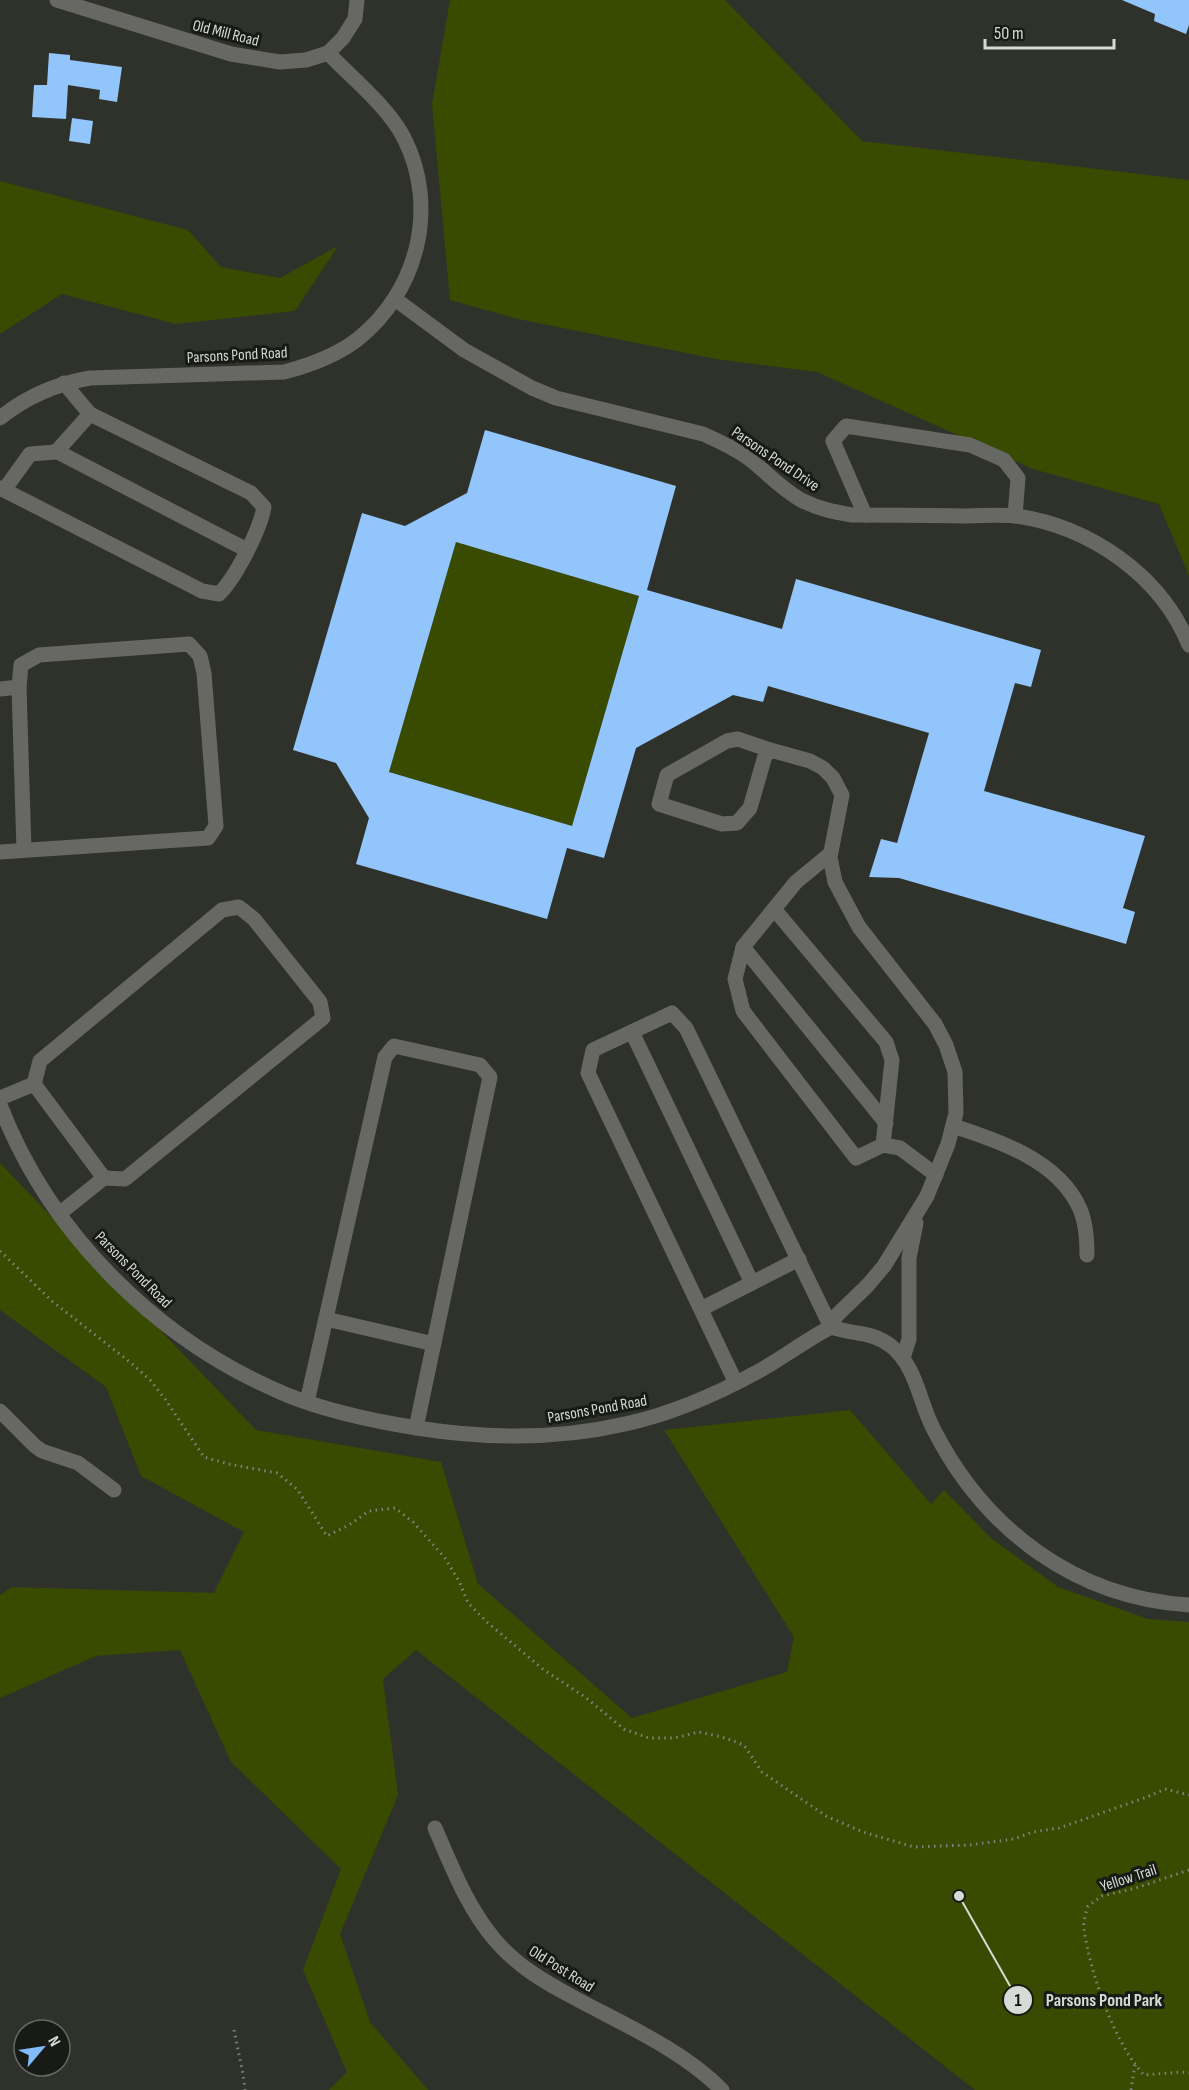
<svg xmlns="http://www.w3.org/2000/svg" width="1189" height="2090" viewBox="0 0 1189 2090" font-family="'Sofia Sans Condensed',sans-serif">
	<rect width="100%" height="100%" fill="#2f322a"/>
	<g fill="#384b01">
		<path d="M450,0H725L862,141L1189,180V576L1159,504L1033,469L817,372L716,359L518,319L450,300L432,104Z"/>
		<path d="M0,181L188,230L221,267L280,278L338,246L295,311L176,324L62,294L0,334Z"/>
		<path d="M456,542L639,596L572,826L389,772Z"/>
		<path d="M0,1163L256,1430L441,1462L478,1584L632,1718L787,1672L794,1637L664,1430L850,1410L931,1504L944,1490L991,1538L1058,1587L1148,1619L1189,1622V2090H975L416,1650L383,1679L398,1795L340,1934L370,2022L428,2090H329L347,2072L303,1970L341,1869L231,1762L180,1650L96,1656L0,1698V1595L12,1587L214,1593L244,1532L141,1476L106,1387L0,1310Z"/>
	</g>
	<g fill="#92c5fc" fill-rule="evenodd">
		<path d="M1122,0H1189V25L1186,34L1154,21L1155,14Z"/>
		<path d="M49,53L70,55V60L122,67L117,102L99,99L100,90L68,85L66,119L32,117L34,85H47Z"/>
		<path d="M72,118L93,121L90,144L69,141Z"/>
		<path d="M485,430L676,486L647,590L782,629L796,579L1041,650L1031,687L1015,683L984,791L1145,836L1123,908L1135,912L1126,944L899,878L869,877L881,839L897,843L929,733L768,686L763,702L733,695L636,748L604,858L567,848L547,919L356,864L369,818L336,763L293,750L362,513L405,526L467,493ZM456,542L639,596L572,826L389,772Z"/>
	</g>
	<g fill="none" stroke-linecap="round" stroke-linejoin="round">
		<g stroke="#81847d" stroke-width="3" stroke-dasharray="1.5 4.5" stroke-linecap="butt">
			<path d="M0,1251L52,1301L131,1363L150,1380L165,1399L204,1457L228,1464L277,1473L297,1489L327,1536L349,1525L369,1511L395,1508L413,1522L445,1558L459,1581L468,1603L488,1623L544,1670L585,1697L624,1729L649,1738H675L698,1732L722,1737L744,1745L762,1772L826,1816L863,1832L914,1847L969,1845L1014,1839L1033,1832L1059,1828L1147,1797L1165,1789L1189,1795"/>
			<path d="M1189,1870L1136,1888L1102,1896L1088,1906C1086,1913 1083,1922 1084,1929C1090,1972 1114,2043 1144,2075L1182,2072L1189,2073"/>
			<path d="M234,2030L243,2074L245,2090"/>
			<path d="M1131,2090L1135,2065"/>
		</g>
		<g stroke="#676864" stroke-width="15">
			<path d="M57,0L231,54L280,62L306,60L328,53L343,38L355,19L357,0"/>
			<path d="M395,299L464,350L532,388L556,398L703,434C719,441 734,448 748,458C767,472 782,490 803,501C819,509 835,512 852,515C889,515 925,515 962,516C980,516 999,514 1017,516C1090,527 1161,575 1189,645"/>
			<path d="M0,418C27,396 55,384 90,378L284,372C311,365 336,356 358,339C418,291 439,207 404,138C388,107 352,78 328,53"/>
			<path d="M56,451L247,550"/>
			<path d="M0,488L202,591L219,594C236,577 260,530 264,507L251,493L90,414L64,383"/>
			<path d="M4,490L30,454L56,452L90,414"/>
			<path d="M865,515L833,441L846,426L970,445L1004,460L1018,478L1015,516"/>
			<path d="M19,687L24,850"/>
			<path d="M0,689L19,687L21,665L39,655L189,644L200,656L204,673L216,826L208,838L0,852"/>
			<path d="M767,749L750,808L737,823L722,824L659,804L667,775L727,741L738,739L767,749L810,761L823,768L833,778L842,795L830,857L835,882L859,927L935,1024L946,1045L955,1072L956,1113L948,1144L927,1196L884,1266L868,1285L836,1316L831,1327"/>
			<path d="M830,854L796,882L743,947L735,979L743,1011L856,1158L883,1145L900,1148L936,1175"/>
			<path d="M774,909L886,1042L892,1060L883,1145"/>
			<path d="M743,947L886,1123"/>
			<path d="M632,1032L752,1283"/>
			<path d="M34,1084L40,1061L222,910L239,907L254,919L320,1002L323,1018L125,1179L104,1178L59,1214"/>
			<path d="M34,1084L104,1178"/>
			<path d="M0,1098L34,1084"/>
			<path d="M0,1105C50,1235 159,1342 287,1395C329,1412 373,1421 417,1428C487,1439 556,1440 625,1424C672,1414 717,1394 759,1371C784,1357 806,1340 831,1327C853,1335 870,1330 891,1346C917,1367 919,1402 934,1430C985,1530 1076,1598 1189,1605"/>
			<path d="M953,1126C1000,1141 1059,1161 1080,1209C1086,1223 1087,1240 1087,1255"/>
			<path d="M701,1309L799,1259"/>
			<path d="M326,1319L434,1344"/>
			<path d="M903,1358L909,1339V1258L916,1223"/>
			<path d="M736,1383L588,1073L593,1050L672,1013L686,1028L831,1327"/>
			<path d="M307,1402L385,1057L394,1046L480,1065L490,1077L416,1428"/>
			<path d="M0,1411L35,1446L42,1451L78,1463L114,1490"/>
			<path d="M435,1828C452,1867 467,1907 495,1940C516,1965 543,1981 571,1996C622,2024 680,2048 722,2090"/>
		</g>
	</g>
	<g text-anchor="middle" stroke-width="6" stroke-linejoin="round" paint-order="stroke">
		<g font-size="16" fill="#d8dad5" stroke="#181a16">
			<text transform="translate(226 32) rotate(14)" y="6">Old Mill Road</text>
			<text transform="translate(237 354) rotate(-3)" y="6">Parsons Pond Road</text>
			<text transform="translate(776 458) rotate(34)" y="6">Parsons Pond Drive</text>
			<text transform="translate(134 1269) rotate(45)" y="6">Parsons Pond Road</text>
			<text transform="translate(597 1408) rotate(-10)" y="6">Parsons Pond Road</text>
			<text transform="translate(1128 1877) rotate(-18)" y="6">Yellow Trail</text>
			<text transform="translate(562 1968) rotate(32)" y="6">Old Post Road</text>
		</g>
	</g>
	<path fill="none" stroke="#d8dad5" stroke-width="2" d="M959 1896L1018 2000"/>
	<g fill="#d8dad5" stroke="#181a16" stroke-width="2">
		<circle cx="959" cy="1896" r="6"/>
		<circle cx="1018" cy="2000" r="15"/>
	</g>
	<g font-size="18" text-anchor="middle" font-weight="bold" fill="#111">
		<text x="1018" y="2006">1</text>
	</g>
	<g font-size="18" text-anchor="middle" font-weight="bold" fill="#d8dad5" stroke="#181a16" stroke-width="6" stroke-linejoin="round" paint-order="stroke">
		<text x="1104" y="2006">Parsons Pond Park</text>
	</g>
	<g transform="translate(42 2048) rotate(61)"><circle r="28" fill="#181a16" stroke="#656762" stroke-width="1.5"/>
	<path d="M0-4.5L10 22L0 15L-10 22Z" fill="#82bcfa"/>
	<text y="-9" font-size="16" font-weight="bold" text-anchor="middle" fill="#d8dad5">N</text>
	</g>
	<path d="M985 39v9h129v-9" fill="none" stroke="#d8dad5" stroke-width="3"/>
	<text x="994" y="39" font-size="18" fill="#d8dad5" stroke="#181a16" stroke-width="4.5" paint-order="stroke">50 m</text>
</svg>
